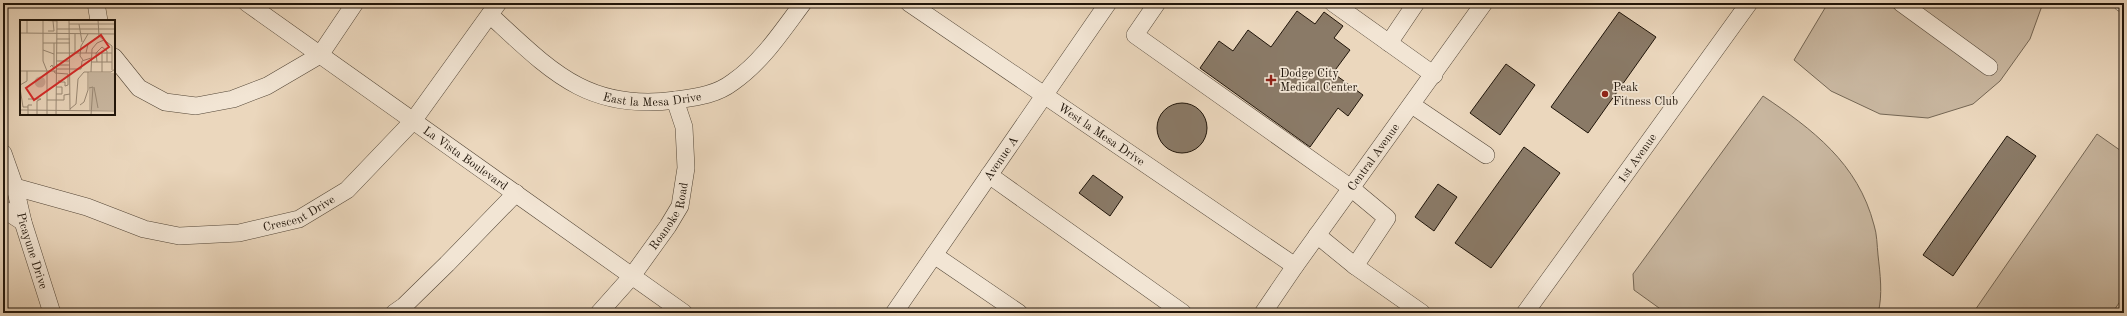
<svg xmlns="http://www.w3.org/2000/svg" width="2127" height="316" viewBox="0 0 2127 316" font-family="'Old Standard TT',serif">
	<rect width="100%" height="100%" fill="#ebd7bd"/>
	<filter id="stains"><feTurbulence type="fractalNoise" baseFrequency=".005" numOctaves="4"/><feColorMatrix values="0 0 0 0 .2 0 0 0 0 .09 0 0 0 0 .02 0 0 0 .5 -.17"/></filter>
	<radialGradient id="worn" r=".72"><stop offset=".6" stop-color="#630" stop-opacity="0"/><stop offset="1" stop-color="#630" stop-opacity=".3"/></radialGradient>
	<g fill="#c8b69f" stroke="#746654">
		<path d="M1828,3H2043L2030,39L2000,81L1973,104L1928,118L1880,114L1831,91L1794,60Z"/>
		<path d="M1763,96C1812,129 1858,163 1874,225C1877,234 1877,245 1878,255C1880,273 1883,295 1878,313H1666L1634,290L1633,274Z"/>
		<path d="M2097,134L2124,153V296L2112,313H1973Z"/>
	</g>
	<g fill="#8a7a67" stroke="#20150a">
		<path d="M1297,11L1315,24L1324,12L1343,26L1334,38L1350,50L1333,73L1363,95L1348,116L1338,108L1310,147L1200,68L1219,41L1233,51L1248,30L1271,47Z"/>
		<path d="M1619,12L1656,37L1588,133L1551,107Z"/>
		<path d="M1506,64L1535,85L1500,135L1470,113Z"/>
		<circle cx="1182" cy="128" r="25"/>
		<path d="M2007,136L2036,156L1953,276L1923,255Z"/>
		<path d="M1524,147L1560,173L1491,268L1455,243Z"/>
		<path d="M1093,175L1123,197L1110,216L1079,193Z"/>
		<path d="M1438,184L1457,197L1434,231L1415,217Z"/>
	</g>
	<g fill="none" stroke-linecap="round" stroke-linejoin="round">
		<defs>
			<g id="minor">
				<path d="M96,3L99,21"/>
				<path id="s1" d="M247,3L684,313"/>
				<path id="s2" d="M909,3L1295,266"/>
				<path d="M1157,3L1135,35L1351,188L1387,218L1355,266"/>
				<path d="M1333,3L1434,75"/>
				<path d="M1901,3L1989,67"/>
				<path d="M2122,3L2124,4"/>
				<path id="s3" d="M490,15C550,70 587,112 676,100C697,97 716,95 733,82C762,62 782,31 803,3"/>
				<path d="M1389,43L1416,3"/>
				<path d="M114,57L139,88L165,102L196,106L233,99L267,86L320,55L355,3"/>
				<path d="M1412,105L1486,155"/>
				<path id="s4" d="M3,153L15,187L23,222L52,313"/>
				<path d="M989,175L1183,313"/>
				<path id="s5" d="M15,187L87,207L144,229L179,236L239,233L299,219L347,190L413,121L498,3"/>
				<path d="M3,209L23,222"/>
				<path d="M1317,235L1355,266L1422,313"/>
				<path d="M934,255L1019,313"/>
				<path d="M394,313L404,306L447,264L516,193"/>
				<path id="s6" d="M599,313L632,276L668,226L680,206L686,168L684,127L675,100"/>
				<path id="s7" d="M894,313L1108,3"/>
				<path id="s8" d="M1263,313L1295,266L1484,3"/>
				<path id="s9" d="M1525,313L1749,3"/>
			</g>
		</defs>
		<use href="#minor" stroke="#534637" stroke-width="18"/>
		<use href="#minor" stroke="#f2e5d4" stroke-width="17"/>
	</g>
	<g fill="#8f2418" stroke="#f2e5d4" stroke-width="1.5">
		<path d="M1269 74h4v4h4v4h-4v4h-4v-4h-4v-4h4z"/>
		<circle cx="1605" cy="94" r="4"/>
	</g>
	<g text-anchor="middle" stroke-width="3.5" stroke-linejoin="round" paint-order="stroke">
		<g font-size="12" fill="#20150a" stroke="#f2e5d4" text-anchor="start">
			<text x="1280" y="77">Dodge City<tspan x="1280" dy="14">Medical Center</tspan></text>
			<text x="1613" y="91">Peak<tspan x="1613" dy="14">Fitness Club</tspan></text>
		</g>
		<g font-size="12" fill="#20150a" stroke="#f2e5d4">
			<text dy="4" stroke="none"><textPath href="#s3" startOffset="190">East la Mesa Drive</textPath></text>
			<text dy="4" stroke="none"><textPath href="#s2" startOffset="233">West la Mesa Drive</textPath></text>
			<text dy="4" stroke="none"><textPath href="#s1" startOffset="268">La Vista Boulevard</textPath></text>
			<text dy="4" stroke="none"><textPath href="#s7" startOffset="188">Avenue A</textPath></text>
			<text dy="4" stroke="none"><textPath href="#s8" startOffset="191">Central Avenue</textPath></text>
			<text dy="4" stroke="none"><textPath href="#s9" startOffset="191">1st Avenue</textPath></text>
			<text dy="4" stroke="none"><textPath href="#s5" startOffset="295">Crescent Drive</textPath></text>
			<text dy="4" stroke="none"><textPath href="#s6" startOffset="121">Roanoke Road</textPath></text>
			<text dy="4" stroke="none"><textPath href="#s4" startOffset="102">Picayune Drive</textPath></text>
		</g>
	</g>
	<g transform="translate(20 20)">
		<rect width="95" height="95" fill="#ebd7bd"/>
		<path d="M69,53H95V90H69ZM14.5 62a5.5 5.5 0 1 1 11 0a5.5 5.5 0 1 1-11 0Z" fill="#c8b69f"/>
		<path fill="none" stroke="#9a8975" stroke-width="1" d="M17,0L37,1M23,0V41L27,51V95M49,0L50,90M78,0L79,16L92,26M49,4H95M59,4L62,22M37,9H95M28,11H34L33,1M0,13L95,14M7,13V0M55,14V33M37,19H50M23,23H50M23,30L34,34V23M36,33H92M66,33L68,24L79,16M63,40L60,36L61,26L68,14M36,41H50M71,42H92M77,42L76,33L82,27L87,31V42M37,45H50M30,47L32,45L34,49V34M37,49H61M61,49L62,41L71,38M92,50V26M0,51H36M34,51L35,53L48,54V65L45,66V62H39V60M64,52H91L95,49M71,52L72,29L77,23L84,20M82,52V33M0,65L7,61V51M74,67L78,88M0,68L3,87H8M69,68L73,67L71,95M36,74H42V67H36M8,79H21L17,81V95M27,80H44V75L50,74M60,85L64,82L68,70V52M50,89L56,84L58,59L64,52M0,90L95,91M8,95V85H12M36,95L37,0"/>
		<path fill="#d62828" fill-opacity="0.15" stroke="#d62828" stroke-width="2" d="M81,15L89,27L14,80L6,68Z"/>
		<rect width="95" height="95" fill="none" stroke="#20150a" stroke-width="2"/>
	</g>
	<rect width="2127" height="316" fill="none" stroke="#ebd7bd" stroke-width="16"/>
	<rect x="4" y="4" width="2119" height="308" fill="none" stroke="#20150a" stroke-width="2"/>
	<rect x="8" y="8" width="2111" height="300" fill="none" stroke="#20150a"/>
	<rect width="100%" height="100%" filter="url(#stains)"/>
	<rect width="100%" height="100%" fill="url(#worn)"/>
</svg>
